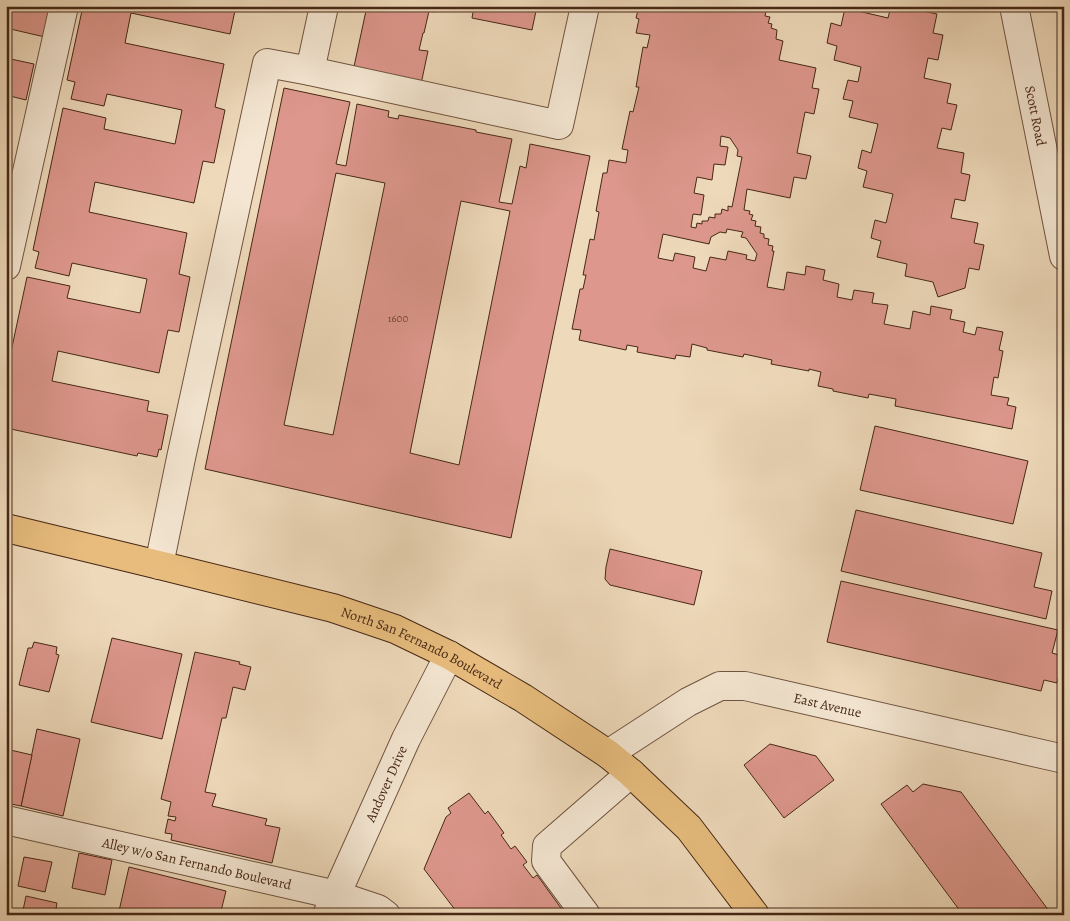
<svg xmlns="http://www.w3.org/2000/svg" width="1070" height="921" viewBox="0 0 1070 921" font-family="Alegreya,serif">
	<rect width="100%" height="100%" fill="#eed9ba"/>
	<filter id="stains"><feTurbulence type="fractalNoise" baseFrequency=".004" numOctaves="4"/><feColorMatrix values="0 0 0 0 .2 0 0 0 0 .09 0 0 0 0 .02 0 0 0 .5 -.17"/></filter>
	<radialGradient id="worn" r=".72"><stop offset=".6" stop-color="#630" stop-opacity="0"/><stop offset="1" stop-color="#630" stop-opacity=".3"/></radialGradient>
	<g fill="#dd978c" stroke="#462816" fill-rule="evenodd">
		<path d="M6,6H52L45,37L6,28Z"/>
		<path d="M83,6H236L230,34L131,13L125,43L224,64L215,107L225,110L214,163L203,161L194,203L95,182L89,212L187,233L179,274L190,277L179,332L168,330L159,373L58,351L52,381L149,401L147,411L168,415L161,450L159,449L157,457L138,453L137,456L6,428V375L27,277L70,286L67,298L140,313L147,279L72,263L69,276L35,268L39,252L33,250L63,108L106,118L104,129L175,144L182,110L107,94L104,106L71,99L75,82L67,80Z"/>
		<path d="M367,6H436L435,12L429,11L424,33H423L419,50L428,51L420,89L352,76Z"/>
		<path d="M474,6H537L532,30L472,18Z"/>
		<path d="M639,6H761L760,9L766,11L765,16L770,17L768,23L772,24L771,28L777,30L776,39L783,41L779,60L816,68L812,88L819,89L814,114L805,112L797,153L811,156L806,179L794,177L790,198L747,189L744,210L750,211L749,214L753,215L751,220L756,221L755,226L761,227L760,233L764,234V238L769,239L768,245L773,246L772,251H774L767,287L784,290L787,272L805,275L806,266L825,270L823,280L839,284L837,297L852,300L854,290L874,293L872,303L888,305L884,324L910,329L913,311L930,315L931,306L952,310L950,319L965,322L963,332L975,335L977,327L1003,332L999,350L1003,351L998,378L994,377L991,395L1009,398L1007,405L1016,407L1012,429L895,406L896,399L869,394L868,398L833,391V389L818,386L821,372L809,369V371L771,364L772,360L744,354L743,357L707,350V348L692,344L690,357L676,355L675,359L637,352L638,347L627,345L626,350L579,340L581,330L572,329L580,289H583L586,275H583L590,239L594,240L599,212L596,211L603,173H607L609,160L626,163L628,150L622,149L630,111L633,112L639,87H636L643,47L647,48L650,35L636,33L639,19L636,18ZM721,136L730,138L738,150L737,156L742,157L732,207L728,206V211L722,209L721,214H715V218L709,217L708,221H702V224L697,223L696,228L691,227L693,214L701,215L704,195L694,193L697,177L712,180L714,164L725,165L728,147L720,146ZM727,229L743,232L741,237L746,238L757,254L755,261L746,259L747,255L728,251L726,260L710,257L706,271L693,268L695,257L675,253L673,261L658,258L663,234L709,244L711,237L720,232L726,233Z"/>
		<path d="M891,6H899L937,14L933,33L943,35L938,60L928,58L924,78L951,84L947,103L957,105L951,130L942,128L937,148L964,153L961,173L970,175L965,201L955,199L951,218L978,223L974,243L984,245L979,270L969,268L965,288L938,297L933,282L905,276L907,264L877,257L881,241L871,238L875,220L886,223L893,194L863,187L867,171L858,168L862,150L871,153L878,124L849,117L853,101L843,99L848,80L858,82L861,67L834,60L837,46L827,43L831,23L841,26L845,8L888,18Z"/>
		<path d="M6,58L34,64L26,100L6,95Z"/>
		<path d="M284,88L350,102L336,164L346,166L357,104L389,111L388,117L398,119L399,115L476,130V132L512,139L499,202L512,204L520,166L526,168L530,144L590,156L511,538L205,469ZM336,173L385,183L333,435L284,425ZM461,201L510,211L459,465L410,453Z"/>
		<path d="M875,426L1028,461L1013,524L860,490Z"/>
		<path d="M856,510L1042,553L1034,587L1052,591L1046,619L841,571Z"/>
		<path d="M610,549L702,571L694,605L610,585L605,579L606,567Z"/>
		<path d="M841,581L1058,630L1052,653L1063,656L1057,683L1044,680L1041,691L827,642Z"/>
		<path d="M112,638L182,654L162,739L91,722Z"/>
		<path d="M34,642L57,647L56,654L59,655L49,692L19,685L28,648H32Z"/>
		<path d="M195,652L240,662L239,664L251,667L245,690L233,687L226,718H222L205,792L216,794L212,806L267,819L265,825L280,828L272,863L171,840L172,834L165,833L168,819L175,821L176,817L168,816L171,802L161,799Z"/>
		<path d="M37,729L80,739L63,816L21,806Z"/>
		<path d="M770,744L816,756L834,780L784,818L744,765Z"/>
		<path d="M6,749L32,755L21,806L6,803Z"/>
		<path d="M923,784L961,792L1052,915H963L881,804L907,785L913,792Z"/>
		<path d="M469,793L485,814L488,811L504,833L501,835L511,849L515,846L527,862L523,865L533,878L537,875L566,915H459L424,869L446,817L451,813L448,808Z"/>
		<path d="M79,853L112,860L105,895L72,888Z"/>
		<path d="M24,857L52,862L45,892L18,886Z"/>
		<path d="M129,867L226,891L220,915H107L109,909L119,911Z"/>
		<path d="M26,896L57,903L56,909L71,913V915H22Z"/>
	</g>
	<g fill="none" stroke-linecap="round" stroke-linejoin="round">
		<defs>
			<g id="minor">
				<path id="s1" d="M1014,6L1064,256"/>
				<path d="M310,71L559,125L585,6"/>
				<path d="M6,266L64,6"/>
				<path d="M159,565L181,458L267,63L310,71L324,6"/>
				<path id="s2" d="M608,754L688,702L720,686H745L1064,759"/>
				<path id="s3" d="M6,820L336,895L378,909L386,915"/>
				<path id="s4" d="M327,915L406,739L449,655"/>
				<path d="M586,915L546,861L547,846L631,773"/>
			</g>
			<g id="major">
				<path id="s5" d="M6,528L159,565L333,608L395,629L449,655L523,698L608,754L631,773L689,828L755,915"/>
			</g>
		</defs>
		<use href="#minor" stroke="#70543f" stroke-width="30"/>
		<use href="#major" stroke="#462816" stroke-width="30"/>
		<use href="#minor" stroke="#f4e6d2" stroke-width="28"/>
		<use href="#major" stroke="#e7bc7d" stroke-width="28"/>
	</g>
	<g text-anchor="middle" stroke-width="5" stroke-linejoin="round" paint-order="stroke">
		<g font-size="11" fill="#6c4434">
			<text x="398" y="322">1600</text>
		</g>
		<g font-size="14" fill="#462816" stroke="#f4e6d2">
			<text dy="5" stroke="none"><textPath href="#s1" startOffset="112">Scott Road</textPath></text>
			<text dy="5" stroke="none"><textPath href="#s5" startOffset="434">North San Fernando Boulevard</textPath></text>
			<text dy="5" stroke="none"><textPath href="#s2" startOffset="241">East Avenue</textPath></text>
			<text dy="5" stroke="none"><textPath href="#s4" startOffset="144">Andover Drive</textPath></text>
			<text dy="5" stroke="none"><textPath href="#s3" startOffset="196">Alley w/o San Fernando Boulevard</textPath></text>
		</g>
	</g>
	<rect width="1070" height="921" fill="none" stroke="#eed9ba" stroke-width="25"/>
	<rect x="8" y="8" width="1055" height="906" fill="none" stroke="#462816" stroke-width="2.5"/>
	<rect x="12" y="12" width="1045" height="896" fill="none" stroke="#462816"/>
	<rect width="100%" height="100%" filter="url(#stains)"/>
	<rect width="100%" height="100%" fill="url(#worn)"/>
</svg>
